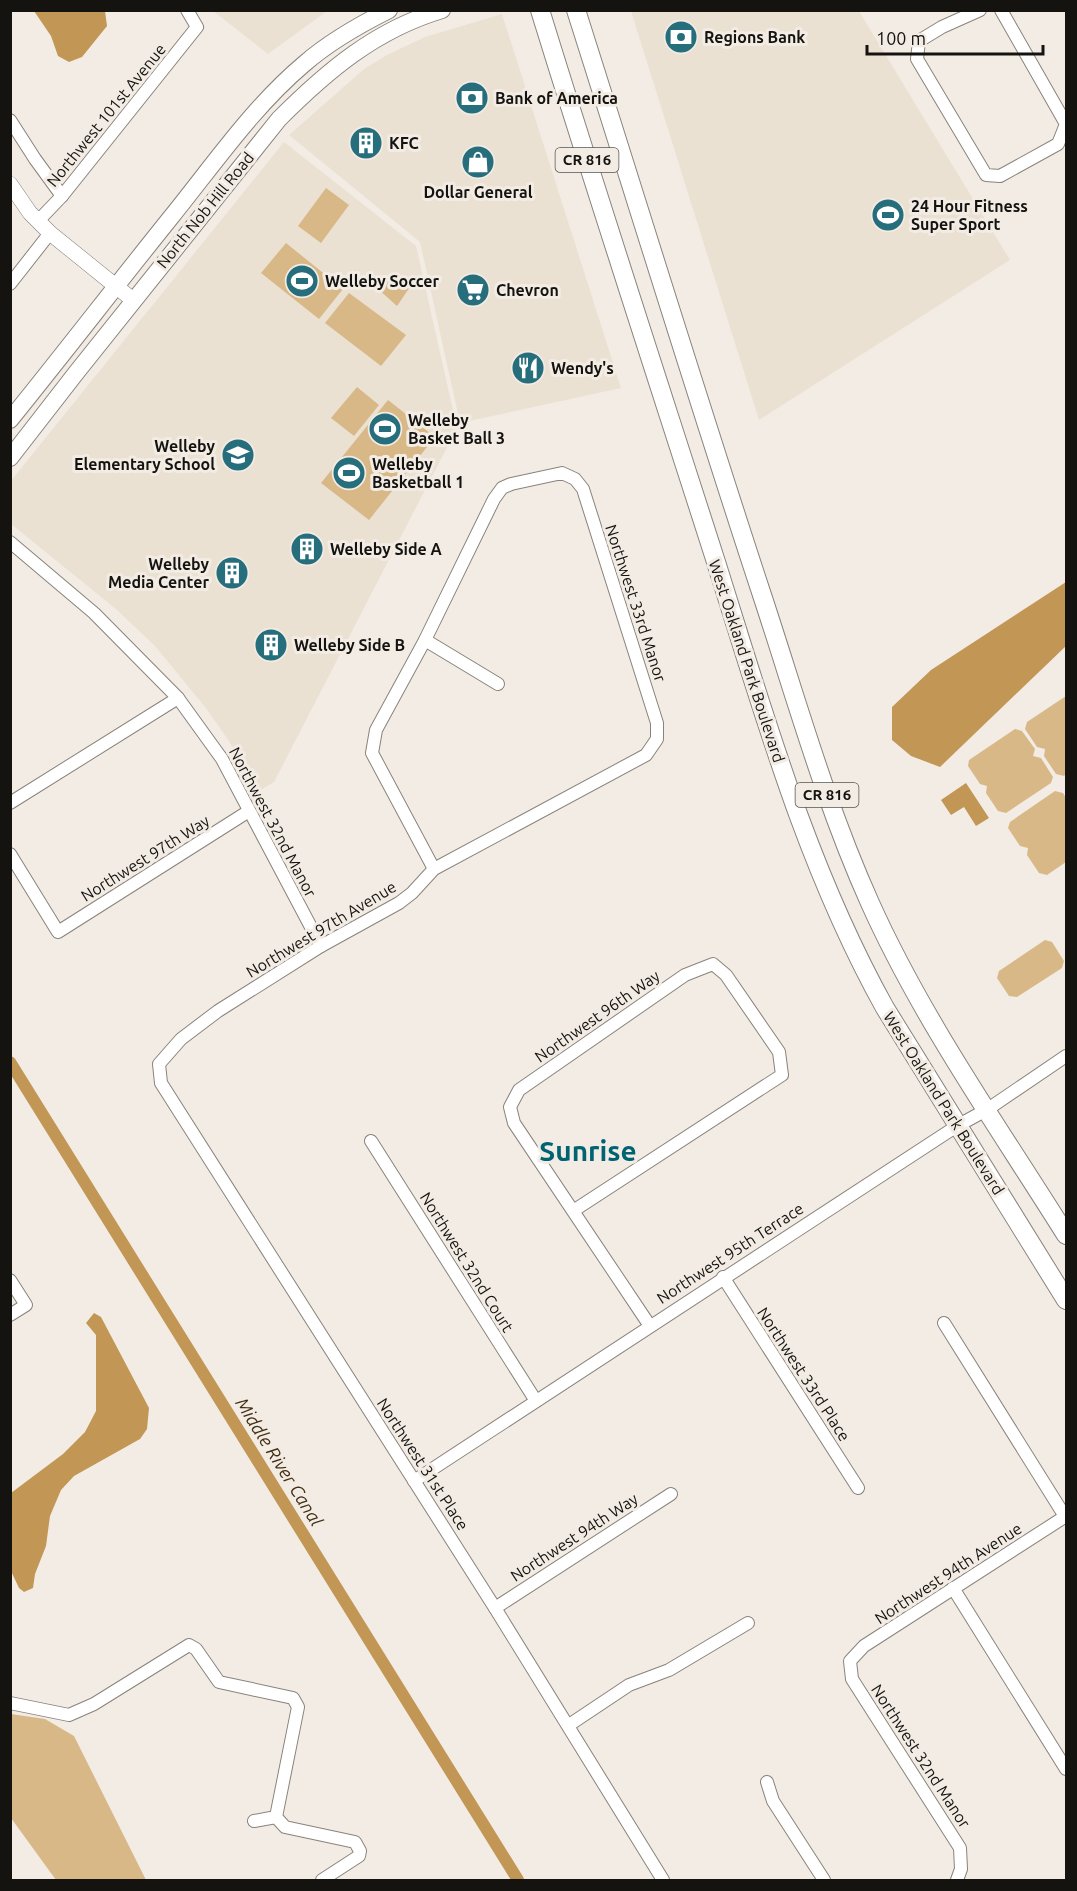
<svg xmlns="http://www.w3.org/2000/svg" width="1077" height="1891" viewBox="0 0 1077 1891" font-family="Ubuntu,sans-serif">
	<rect width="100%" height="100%" fill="#f2ece4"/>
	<g fill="#ebe1d2">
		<path d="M213,11H327L268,54Z"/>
		<path d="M631,11H859L1010,260L759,420Z"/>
		<path d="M502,14L621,388L460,423L420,242L289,135L364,69L387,55L425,37Z"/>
		<path d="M284,142L416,246L457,428L274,782L259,791L229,741L205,707L155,646L116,609L11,524L10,482Z"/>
	</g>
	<g fill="#d9b887">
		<path d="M326,188L349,205L321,243L298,226Z"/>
		<path d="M286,243L343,289L319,319L261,273Z"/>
		<path d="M394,272L410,287L397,306L378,289Z"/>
		<path d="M349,293L406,335L381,366L325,323Z"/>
		<path d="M357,387L379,405L354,436L331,418Z"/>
		<path d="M388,400L435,437L369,520L321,483Z"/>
		<path d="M1066,696V774L1064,776L1056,774L1044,756L1045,749L1037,747L1025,729L1027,722Z"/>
		<path d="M1015,729L1022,731L1035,749L1033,756L1041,758L1053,777L1051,783L1006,813L998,811L986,793L987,786L980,784L968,766L969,760Z"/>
		<path d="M1055,791L1063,793L1066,798V862L1047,875L1039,873L1027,855L1028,848L1020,846L1008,828L1010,822Z"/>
		<path d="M1045,940L1052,942L1064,961L1062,968L1017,997L1009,996L997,978L999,971Z"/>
		<path d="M11,1714L45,1719L74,1736L146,1880H56L11,1818Z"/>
	</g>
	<g fill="#c29756">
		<path d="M34,11H105L107,26L82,57L69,62L58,56L51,36Z"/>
		<path d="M1066,582V646L940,767L911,756L892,740V707L931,670Z"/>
		<path d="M966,783L989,818L976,826L964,807L951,815L941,800Z"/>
		<path d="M94,1313L101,1317L149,1408L147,1429L140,1439L74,1476L61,1490L50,1516L46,1546L35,1574L33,1588L24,1592L19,1588L11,1571V1493L63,1454L85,1432L96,1411V1335L86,1323Z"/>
	</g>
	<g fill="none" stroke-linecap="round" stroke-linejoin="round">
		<path stroke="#c29756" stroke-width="12" d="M10,1062L518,1880"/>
		<defs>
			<g id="minor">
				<path d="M980,10L942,27L919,41L917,59L986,175L1000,176L1058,144L1066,124L1001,10"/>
				<path d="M10,120L35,159L62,196"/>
				<path d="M38,221L62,196L197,27L187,10"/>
				<path d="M10,284L50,233"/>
				<path d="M10,542L94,613L178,698L222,759L321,946"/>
				<path d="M425,640L498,684"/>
				<path d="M10,803L178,698"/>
				<path d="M10,854L58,932L249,811"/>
				<path d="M434,869L372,753L376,730L425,640L494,499L502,488L511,484L562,473L575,479L583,489L657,723V739L646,755L434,869L412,893L399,903L321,946L218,1011L181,1039L159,1064L161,1083L495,1608L663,1880"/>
				<path d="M371,1141L536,1401"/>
				<path d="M573,1211L782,1075L779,1052L726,975L713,964L685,975L519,1090L510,1107L514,1123L650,1326"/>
				<path d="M723,1277L858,1488"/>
				<path d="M10,1280L26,1305L10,1315"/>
				<path d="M944,1323L1066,1518"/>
				<path d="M414,1481L957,1126L988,1109L1066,1056"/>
				<path d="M953,1588L1066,1769"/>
				<path d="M495,1608L671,1494"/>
				<path d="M10,1703L69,1715L94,1704L189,1645L196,1649L219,1682L293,1698L298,1707L276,1817L285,1827L355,1842L360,1851L359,1856L322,1880"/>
				<path d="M569,1725L629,1685L669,1670L748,1623"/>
				<path d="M767,1782L773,1801L824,1880"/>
				<path d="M254,1821L276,1817"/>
				<path d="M957,1880L961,1869L960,1848L852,1679L850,1661L864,1646L1066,1516"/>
			</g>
			<path id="tertiary" d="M10,184L30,213L50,233L133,300"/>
			<g id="secondary">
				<path d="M10,420C65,352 118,283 172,216C214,164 253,107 304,64C329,42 359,25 389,10"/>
				<path d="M10,458L76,373L279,119C327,71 375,30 442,10"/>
			</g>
			<g id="primary">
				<path d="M540,10C597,195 657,378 716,562C764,714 807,868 885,1008L1066,1300"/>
				<path d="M576,10C638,205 698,401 762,595C796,698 825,803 870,903C922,1019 999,1128 1066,1235"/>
			</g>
		</defs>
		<use href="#minor" stroke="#89837c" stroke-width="14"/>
		<use href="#tertiary" stroke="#89837c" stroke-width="16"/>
		<use href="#secondary" stroke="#89837c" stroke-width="18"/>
		<use href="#primary" stroke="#89837c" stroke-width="20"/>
		<use href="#minor" stroke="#fff" stroke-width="12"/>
		<use href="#tertiary" stroke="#fff" stroke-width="15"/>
		<use href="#secondary" stroke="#fff" stroke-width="16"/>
		<use href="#primary" stroke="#fff" stroke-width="18"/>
	</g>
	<defs>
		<symbol id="bank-disc" viewBox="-11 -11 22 22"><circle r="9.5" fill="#276e7c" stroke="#f2ece4"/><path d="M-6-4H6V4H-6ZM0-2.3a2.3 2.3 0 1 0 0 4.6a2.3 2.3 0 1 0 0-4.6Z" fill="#fff"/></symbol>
		<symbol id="building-disc" viewBox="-11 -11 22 22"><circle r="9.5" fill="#276e7c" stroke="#f2ece4"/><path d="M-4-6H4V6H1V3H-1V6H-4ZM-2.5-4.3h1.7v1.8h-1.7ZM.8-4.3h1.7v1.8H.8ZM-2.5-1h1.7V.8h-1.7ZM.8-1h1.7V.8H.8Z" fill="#fff"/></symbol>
		<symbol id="shop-disc" viewBox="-11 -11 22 22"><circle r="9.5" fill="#276e7c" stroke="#f2ece4"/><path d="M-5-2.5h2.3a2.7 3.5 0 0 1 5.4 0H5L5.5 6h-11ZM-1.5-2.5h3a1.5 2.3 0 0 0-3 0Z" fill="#fff"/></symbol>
		<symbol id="stadium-disc" viewBox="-11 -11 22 22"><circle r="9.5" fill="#276e7c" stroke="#f2ece4"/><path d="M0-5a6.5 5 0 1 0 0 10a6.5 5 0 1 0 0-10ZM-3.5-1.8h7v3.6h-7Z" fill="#fff"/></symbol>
		<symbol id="supermarket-disc" viewBox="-11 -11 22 22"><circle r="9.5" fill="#276e7c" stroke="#f2ece4"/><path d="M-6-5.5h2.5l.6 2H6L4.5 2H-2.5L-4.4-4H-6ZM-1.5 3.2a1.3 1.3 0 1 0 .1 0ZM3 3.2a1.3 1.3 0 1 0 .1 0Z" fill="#fff"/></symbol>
		<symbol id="restaurant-disc" viewBox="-11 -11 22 22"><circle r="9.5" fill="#276e7c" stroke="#f2ece4"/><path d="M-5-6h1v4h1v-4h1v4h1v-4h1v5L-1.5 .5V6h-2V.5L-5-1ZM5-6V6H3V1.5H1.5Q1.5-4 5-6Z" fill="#fff"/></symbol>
		<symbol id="school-disc" viewBox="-11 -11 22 22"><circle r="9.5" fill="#276e7c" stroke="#f2ece4"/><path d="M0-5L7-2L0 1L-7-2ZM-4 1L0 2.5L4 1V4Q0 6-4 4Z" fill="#fff"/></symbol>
	</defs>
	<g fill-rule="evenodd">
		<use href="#bank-disc" x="662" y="18" width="38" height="38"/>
		<use href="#bank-disc" x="453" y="79" width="38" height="38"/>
		<use href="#building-disc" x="347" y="124" width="38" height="38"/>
		<use href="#shop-disc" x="459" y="143" width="38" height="38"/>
		<use href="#stadium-disc" x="869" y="196" width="38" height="38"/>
		<use href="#stadium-disc" x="283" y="262" width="38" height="38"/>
		<use href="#supermarket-disc" x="454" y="271" width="38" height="38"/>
		<use href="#restaurant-disc" x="509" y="349" width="38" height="38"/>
		<use href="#stadium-disc" x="366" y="410" width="38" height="38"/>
		<use href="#school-disc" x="219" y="436" width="38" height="38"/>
		<use href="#stadium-disc" x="330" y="454" width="38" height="38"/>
		<use href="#building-disc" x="288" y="530" width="38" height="38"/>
		<use href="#building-disc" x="213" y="554" width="38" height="38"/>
		<use href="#building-disc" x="252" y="626" width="38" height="38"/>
	</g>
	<g text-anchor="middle" stroke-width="6" stroke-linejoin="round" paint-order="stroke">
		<g fill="#f2ece4" stroke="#575450" stroke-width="1.5">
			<rect x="555.5" y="148" width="63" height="24" rx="4.5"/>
			<rect x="795.5" y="783" width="63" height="24" rx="4.5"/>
		</g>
		<g font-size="15" font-weight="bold" fill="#151310">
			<text x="587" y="165">CR 816</text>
			<text x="827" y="800">CR 816</text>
		</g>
		<g font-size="16" font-weight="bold" fill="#151310" stroke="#f2ece4" text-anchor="start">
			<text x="704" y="43">Regions Bank</text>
			<text x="495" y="104">Bank of America</text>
			<text x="389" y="149">KFC</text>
			<text x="478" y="198" text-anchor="middle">Dollar General</text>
			<text x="911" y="212">24 Hour Fitness<tspan x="911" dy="18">Super Sport</tspan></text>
			<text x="325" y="287">Welleby Soccer</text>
			<text x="496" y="296">Chevron</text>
			<text x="551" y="374">Wendy's</text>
			<text x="408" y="426">Welleby<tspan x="408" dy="18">Basket Ball 3</tspan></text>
			<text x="215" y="452" text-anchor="end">Welleby<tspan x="215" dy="18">Elementary School</tspan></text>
			<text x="372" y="470">Welleby<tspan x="372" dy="18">Basketball 1</tspan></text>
			<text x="330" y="555">Welleby Side A</text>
			<text x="209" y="570" text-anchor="end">Welleby<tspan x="209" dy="18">Media Center</tspan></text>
			<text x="294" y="651">Welleby Side B</text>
		</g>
		<g font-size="16" fill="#151310" stroke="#f2ece4">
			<text transform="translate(106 115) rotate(-51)" y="6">Northwest 101st Avenue</text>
			<text transform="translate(205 210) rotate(-51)" y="6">North Nob Hill Road</text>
			<text transform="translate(636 603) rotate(72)" y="6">Northwest 33rd Manor</text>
			<text transform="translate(747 661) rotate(72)" y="6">West Oakland Park Boulevard</text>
			<text transform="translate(273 822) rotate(62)" y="6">Northwest 32nd Manor</text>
			<text transform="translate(145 858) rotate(-32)" y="6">Northwest 97th Way</text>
			<text transform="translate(321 929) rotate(-31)" y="6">Northwest 97th Avenue</text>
			<text transform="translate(597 1016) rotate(-35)" y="6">Northwest 96th Way</text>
			<text transform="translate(944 1103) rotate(58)" y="6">West Oakland Park Boulevard</text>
			<text transform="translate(730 1253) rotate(-33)" y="6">Northwest 95th Terrace</text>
			<text transform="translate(467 1262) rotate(58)" y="6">Northwest 32nd Court</text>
			<text transform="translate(804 1374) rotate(57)" y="6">Northwest 33rd Place</text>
			<text transform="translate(423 1464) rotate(57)" y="6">Northwest 31st Place</text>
			<text transform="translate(574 1537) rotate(-33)" y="6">Northwest 94th Way</text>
			<text transform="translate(948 1573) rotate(-33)" y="6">Northwest 94th Avenue</text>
			<text transform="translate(921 1756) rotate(57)" y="6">Northwest 32nd Manor</text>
		</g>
		<g font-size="18" font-style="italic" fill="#422f12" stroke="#f2ece4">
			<text transform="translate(279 1462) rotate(58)" y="6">Middle River Canal</text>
		</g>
		<g font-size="28" font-weight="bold" fill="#006372" stroke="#f2ece4">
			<text x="588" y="1161">Sunrise</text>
		</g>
	</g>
	<rect width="1077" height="1891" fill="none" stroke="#151310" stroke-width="24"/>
	<path d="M867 45v9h176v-9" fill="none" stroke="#151310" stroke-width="3"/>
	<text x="876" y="45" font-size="18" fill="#151310" stroke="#f2ece4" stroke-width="4.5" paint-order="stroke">100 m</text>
</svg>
